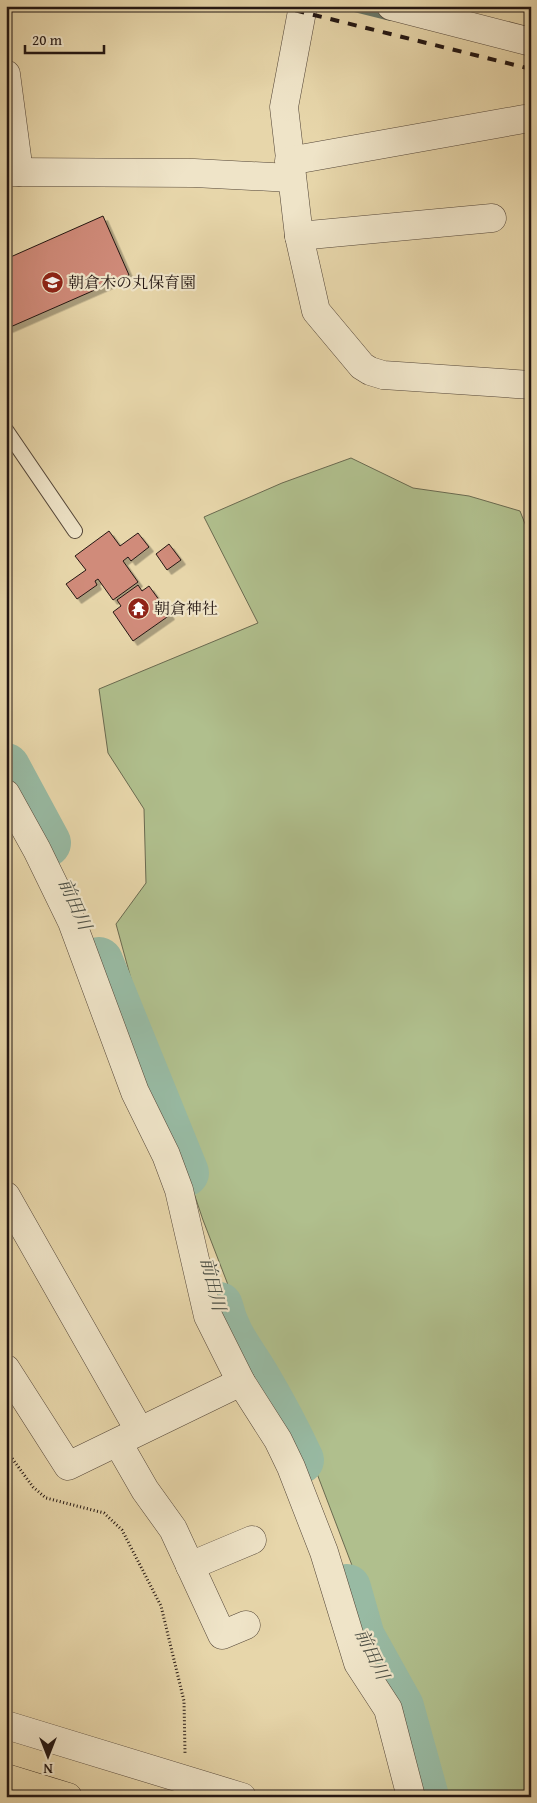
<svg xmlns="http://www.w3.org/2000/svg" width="537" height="1803" viewBox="0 0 537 1803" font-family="'Gentium Book Plus','Noto Serif JP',serif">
	<defs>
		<filter id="shadow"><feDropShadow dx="4.5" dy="4.5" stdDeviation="0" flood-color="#0004"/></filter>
	</defs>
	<rect width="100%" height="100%" fill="#e7d6aa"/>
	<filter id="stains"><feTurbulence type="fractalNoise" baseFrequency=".004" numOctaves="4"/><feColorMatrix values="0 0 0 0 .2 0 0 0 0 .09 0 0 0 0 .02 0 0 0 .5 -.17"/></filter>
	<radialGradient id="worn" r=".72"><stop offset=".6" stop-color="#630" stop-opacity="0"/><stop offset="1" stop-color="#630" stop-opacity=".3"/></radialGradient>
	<path fill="#b0bf8d" stroke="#6a6a50" d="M351,458L413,488L469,496L520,511L531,539V1797H442L404,1703L369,1642L361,1589L300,1429L262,1373L203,1220L172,1128L116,924L146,883L144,809L108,753L99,689L258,623L204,517L282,483Z"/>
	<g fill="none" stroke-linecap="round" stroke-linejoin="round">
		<path stroke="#697869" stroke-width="8" d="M347,6L391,17"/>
		<g stroke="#98baa3" stroke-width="48">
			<path d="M6,767L47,843"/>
			<path d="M99,961L185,1173"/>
			<path d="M219,1306C226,1336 241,1352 256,1377C272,1404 287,1432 300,1460"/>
			<path d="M347,1588L361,1637L400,1707L425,1797"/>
		</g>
	</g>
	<g fill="#d08b7a" stroke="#231612" filter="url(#shadow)">
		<path d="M103,216L129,275L8,328L6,259Z"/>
		<path d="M109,531L120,546L138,533L149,547L131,561L128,557L123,561L138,582L113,600L98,579L95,581L97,585L77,599L66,584L86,570L75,556Z"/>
		<path d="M169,544L181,560L167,570L156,554Z"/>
		<path d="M138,585L142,591L149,586L170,615L133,641L113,612L121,606L117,600Z"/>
	</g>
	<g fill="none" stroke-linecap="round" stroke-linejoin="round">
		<defs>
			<path id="service" d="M6,430L75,531"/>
			<g id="minor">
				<path d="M303,6L284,107L299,236L316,311L362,366L370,371L383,375L531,385"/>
				<path d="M391,6L531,42"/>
				<path d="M6,74L19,172"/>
				<path d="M289,161L524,119"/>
				<path d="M6,172L194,173L291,178"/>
				<path d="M299,236L492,218"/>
				<path d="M6,794L37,850L72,922L135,1092L166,1155L179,1190L208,1316L241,1382L278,1440L291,1467L324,1552L358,1663L388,1709L411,1797"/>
				<path d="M6,1196L139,1430"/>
				<path d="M6,1369L68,1466L241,1382"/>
				<path d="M118,1443L145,1490L173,1529L222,1635L246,1625"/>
				<path d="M190,1566L252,1540"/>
				<path d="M6,1725L242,1797"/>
			</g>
			<path id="trunk" d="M6,1778L68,1797"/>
		</defs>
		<use href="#service" stroke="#544638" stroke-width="16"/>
		<use href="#minor" stroke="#544638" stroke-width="29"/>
		<use href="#trunk" stroke="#231612" stroke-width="29"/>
		<path stroke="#231612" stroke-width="3" stroke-dasharray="1 2.5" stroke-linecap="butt" d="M6,1450L33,1487L46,1498L104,1513L122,1530L161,1606L184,1701L185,1753"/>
		<use href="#service" stroke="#efe4c8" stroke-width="14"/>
		<use href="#minor" stroke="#efe4c8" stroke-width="28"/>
		<use href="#trunk" stroke="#e7d6aa" stroke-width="28"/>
		<path stroke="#231612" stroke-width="4" stroke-dasharray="9 9" stroke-linecap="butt" d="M278,6L531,69"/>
	</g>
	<defs>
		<symbol id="school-disc" viewBox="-11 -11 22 22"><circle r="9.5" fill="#8f2418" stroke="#efe4c8"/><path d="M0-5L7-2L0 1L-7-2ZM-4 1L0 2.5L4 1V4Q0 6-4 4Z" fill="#fff"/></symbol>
		<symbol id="temple-disc" viewBox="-11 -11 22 22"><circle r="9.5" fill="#8f2418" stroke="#efe4c8"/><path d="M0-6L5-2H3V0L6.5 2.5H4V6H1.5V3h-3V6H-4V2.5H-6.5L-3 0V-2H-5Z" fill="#fff"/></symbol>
	</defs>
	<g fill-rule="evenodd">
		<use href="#school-disc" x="40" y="270" width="25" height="25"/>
		<use href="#temple-disc" x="126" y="596" width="25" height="25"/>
	</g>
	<g text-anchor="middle" stroke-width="4.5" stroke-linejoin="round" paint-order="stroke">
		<g font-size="16" fill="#231612" stroke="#efe4c8" text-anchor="start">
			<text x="68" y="288">朝倉木の丸保育園</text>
			<text x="154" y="614">朝倉神社</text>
		</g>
		<g font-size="18" font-style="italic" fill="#4c4f45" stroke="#efe4c8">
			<text transform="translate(75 904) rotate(66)" y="6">前田川</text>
			<text transform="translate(213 1284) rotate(76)" y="6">前田川</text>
			<text transform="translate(372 1654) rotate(64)" y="6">前田川</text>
		</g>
	</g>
	<rect width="537" height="1803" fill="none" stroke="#e7d6aa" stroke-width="25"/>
	<rect x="8" y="8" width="522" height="1788" fill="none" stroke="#231612" stroke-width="2.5"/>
	<rect x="12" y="12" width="512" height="1778" fill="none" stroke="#231612"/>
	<g transform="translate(48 1756) rotate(180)" stroke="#efe4c8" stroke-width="4" paint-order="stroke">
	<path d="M0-4L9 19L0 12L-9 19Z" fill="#231612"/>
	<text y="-8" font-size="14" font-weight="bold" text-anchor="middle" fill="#231612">N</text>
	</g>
	<path d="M25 45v8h79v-8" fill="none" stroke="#231612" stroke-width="2.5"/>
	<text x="32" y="45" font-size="15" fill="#231612" stroke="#efe4c8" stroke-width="4" paint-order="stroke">20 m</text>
	<rect width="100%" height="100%" filter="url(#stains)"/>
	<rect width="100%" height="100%" fill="url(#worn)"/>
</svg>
